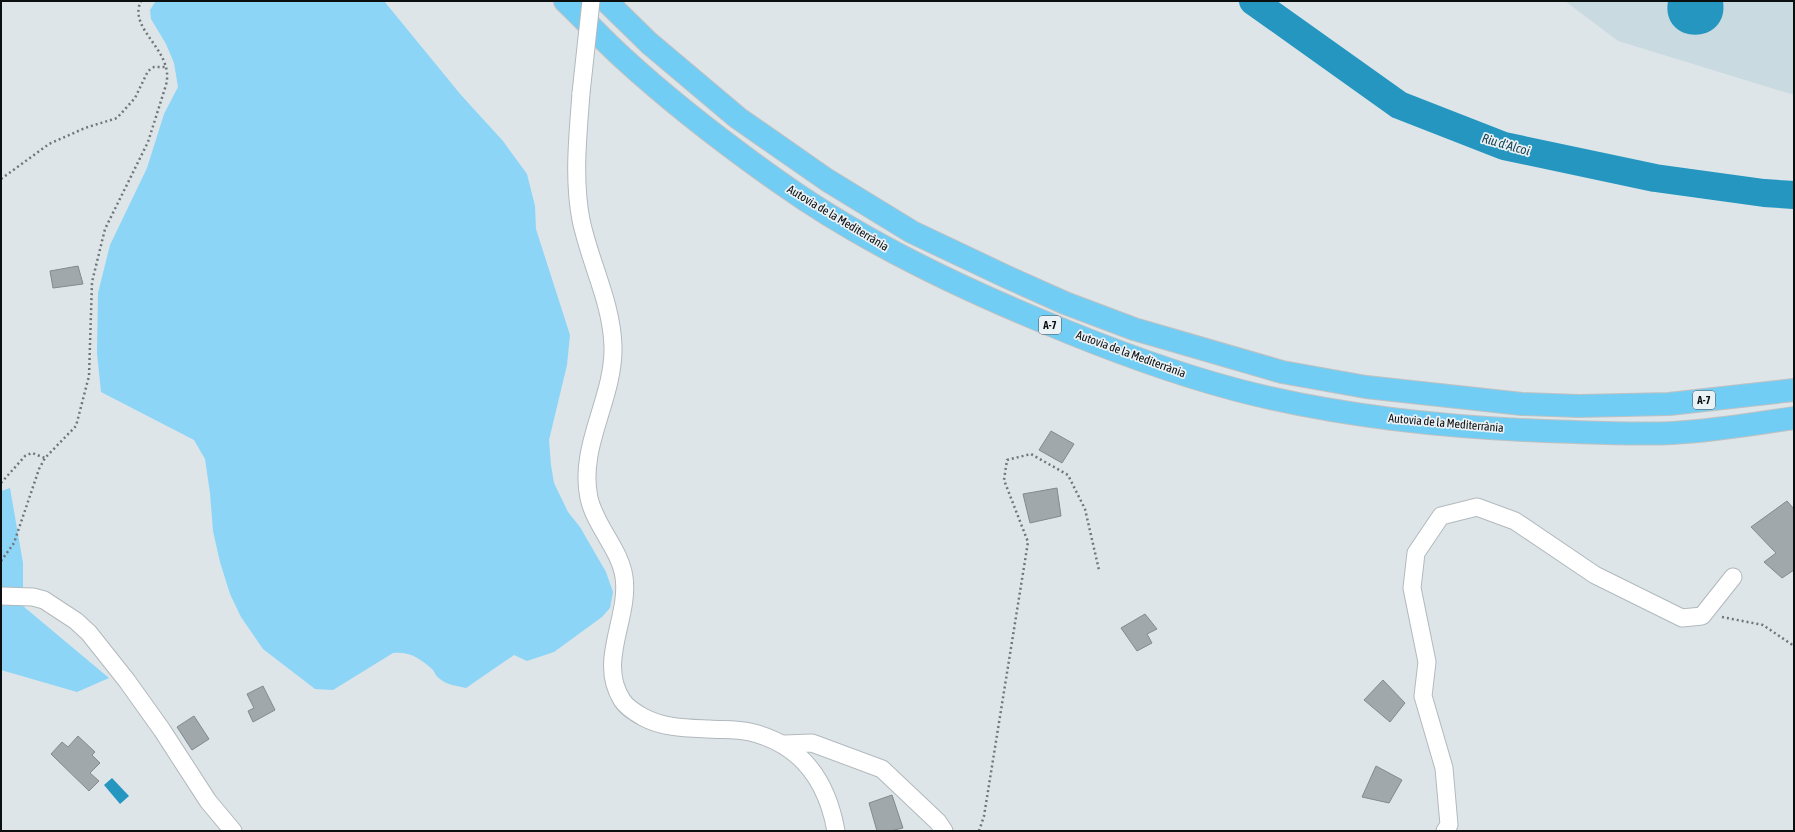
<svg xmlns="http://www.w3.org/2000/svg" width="1795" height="832" viewBox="0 0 1795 832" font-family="'Asap Condensed',sans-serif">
	<rect width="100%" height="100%" fill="#dde5e9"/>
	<path fill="#cadae1" d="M1565,1H1794V95L1618,41Z"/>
	<g fill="#8cd5f6">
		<path d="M384,1L461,95L503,141L527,174L535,206L536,229L570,335L567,365L549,440L551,465L554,483L568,512L580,527L606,572L613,592L610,608L602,617L554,652L527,661L514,655L466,688C457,686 447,685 440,679C436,677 435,672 432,669C420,658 409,651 393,653L333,690L315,689L263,649L241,617L230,594L220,562L213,531L210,493L205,459L194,440L101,392L97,353L98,293L110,245L147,168L164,114L178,87L174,63L166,44L151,19L150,10L155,2Z"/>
		<path d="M10,488L23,563V606L109,678L77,692L1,670V491Z"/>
	</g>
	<g fill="#2596bf">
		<path d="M1668,1H1723C1730,46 1660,46 1668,1Z"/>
		<path d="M112,778L129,796L120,804L104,785Z"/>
	</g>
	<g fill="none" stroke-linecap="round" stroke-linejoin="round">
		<path stroke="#2596bf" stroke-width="28" d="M1253,1L1399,105L1504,146L1655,178L1764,193L1794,195"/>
	</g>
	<g fill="#a1a8ac" stroke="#838a8d">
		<path d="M78,266L83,284L53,288L50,271Z"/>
		<path d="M1051,431L1074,444L1062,463L1039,450Z"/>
		<path d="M1057,488L1061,516L1030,523L1023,494Z"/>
		<path d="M1787,501L1794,509V570L1782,578L1764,562L1776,553L1751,527Z"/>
		<path d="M1145,614L1157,629L1147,634L1152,643L1137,651L1121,628Z"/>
		<path d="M1383,680L1405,703L1390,722L1364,700Z"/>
		<path d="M263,686L275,710L253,722L248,711L254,708L247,694Z"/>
		<path d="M194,716L209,739L192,750L177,727Z"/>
		<path d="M78,736L95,752L92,755L100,763L90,773L99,781L89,791L51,754L62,742L68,747Z"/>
		<path d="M1376,766L1402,780L1389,803L1362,797Z"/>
		<path d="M892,795L903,828L890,831H877L869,803Z"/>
	</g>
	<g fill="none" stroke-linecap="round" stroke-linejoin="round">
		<defs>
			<g id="minor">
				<path d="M581,93C578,135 573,178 581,220C590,263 612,303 613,347C614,399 578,446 589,498C595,526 620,549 624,577C630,618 597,661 622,700C627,708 636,713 643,717C663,728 687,728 709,729C723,730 737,729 750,732C802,744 827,781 836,831"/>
				<path d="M1,596L33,597L44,600L76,621L89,633L127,681L162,730L208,801L233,831"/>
				<path d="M784,744L812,743L882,769L938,822L944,831"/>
				<path d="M1445,831L1449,825L1444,768L1423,696L1427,662L1412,588L1416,553L1441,516L1477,507L1515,521L1595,575L1682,618L1702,616L1733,577"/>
			</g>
			<g id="highway">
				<path d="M565,1C585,20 603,40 623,58C672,103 728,146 782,184C861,240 950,283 1039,320C1103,347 1169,372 1237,390C1337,416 1441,427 1545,431C1587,432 1630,435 1673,433C1714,431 1754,424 1794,418"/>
				<path d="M606,1L649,43L738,118L827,180L912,232L1007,277L1065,303L1134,329L1282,372L1366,387L1522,404L1579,406L1669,404L1794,390"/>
			</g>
		</defs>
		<use href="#minor" stroke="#b2b9bd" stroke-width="19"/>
		<use href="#highway" stroke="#c0c1c1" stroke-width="24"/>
		<g stroke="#707678" stroke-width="2.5" stroke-dasharray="2 3" stroke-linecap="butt">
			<path d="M1,179L49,144L85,128L117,118L135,98L148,71L154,67H167"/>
			<path d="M1,483L25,456L32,453L45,458"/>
			<path d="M1,561L14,543L39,469L45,458L76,426L89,376L92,282L105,229L148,142L166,85C175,50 127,30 141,1"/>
			<path d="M1722,617L1763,625L1794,646"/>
			<path d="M979,831L984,816L1028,542L1004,480L1007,460L1031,454L1068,475L1085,509L1099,570"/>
		</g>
		<use href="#minor" stroke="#fff" stroke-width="17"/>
		<use href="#highway" stroke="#72cdf4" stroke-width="22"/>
		<defs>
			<path id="minor-bridge" d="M581,93L591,1"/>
		</defs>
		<use href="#minor-bridge" stroke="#b2b9bd" stroke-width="19" stroke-linecap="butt"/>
		<use href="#minor-bridge" stroke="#fff" stroke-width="17"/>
	</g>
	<g text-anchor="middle" stroke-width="3.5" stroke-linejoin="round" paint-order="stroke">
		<g fill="#ebf2f6" stroke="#4f5355" stroke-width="1">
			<rect x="1039" y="316" width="22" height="18" rx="3"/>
			<rect x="1693" y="391" width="22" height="18" rx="3"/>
		</g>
		<g font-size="11" font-weight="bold" fill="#0c0f10">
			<text x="1050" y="329">A-7</text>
			<text x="1704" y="404">A-7</text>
		</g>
		<g font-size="12" fill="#0c0f10" stroke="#ebf2f6">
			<text transform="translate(838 218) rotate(31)" y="4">Autovia de la Mediterrània</text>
			<text transform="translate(1131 354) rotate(20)" y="4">Autovia de la Mediterrània</text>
			<text transform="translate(1446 423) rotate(5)" y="4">Autovia de la Mediterrània</text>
		</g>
		<g font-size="13" font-style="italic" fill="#184557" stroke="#ebf2f6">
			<text transform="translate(1506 144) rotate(16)" y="5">Riu d'Alcoi</text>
		</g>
	</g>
	<rect width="1795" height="832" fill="none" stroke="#0c0f10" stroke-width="4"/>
</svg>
